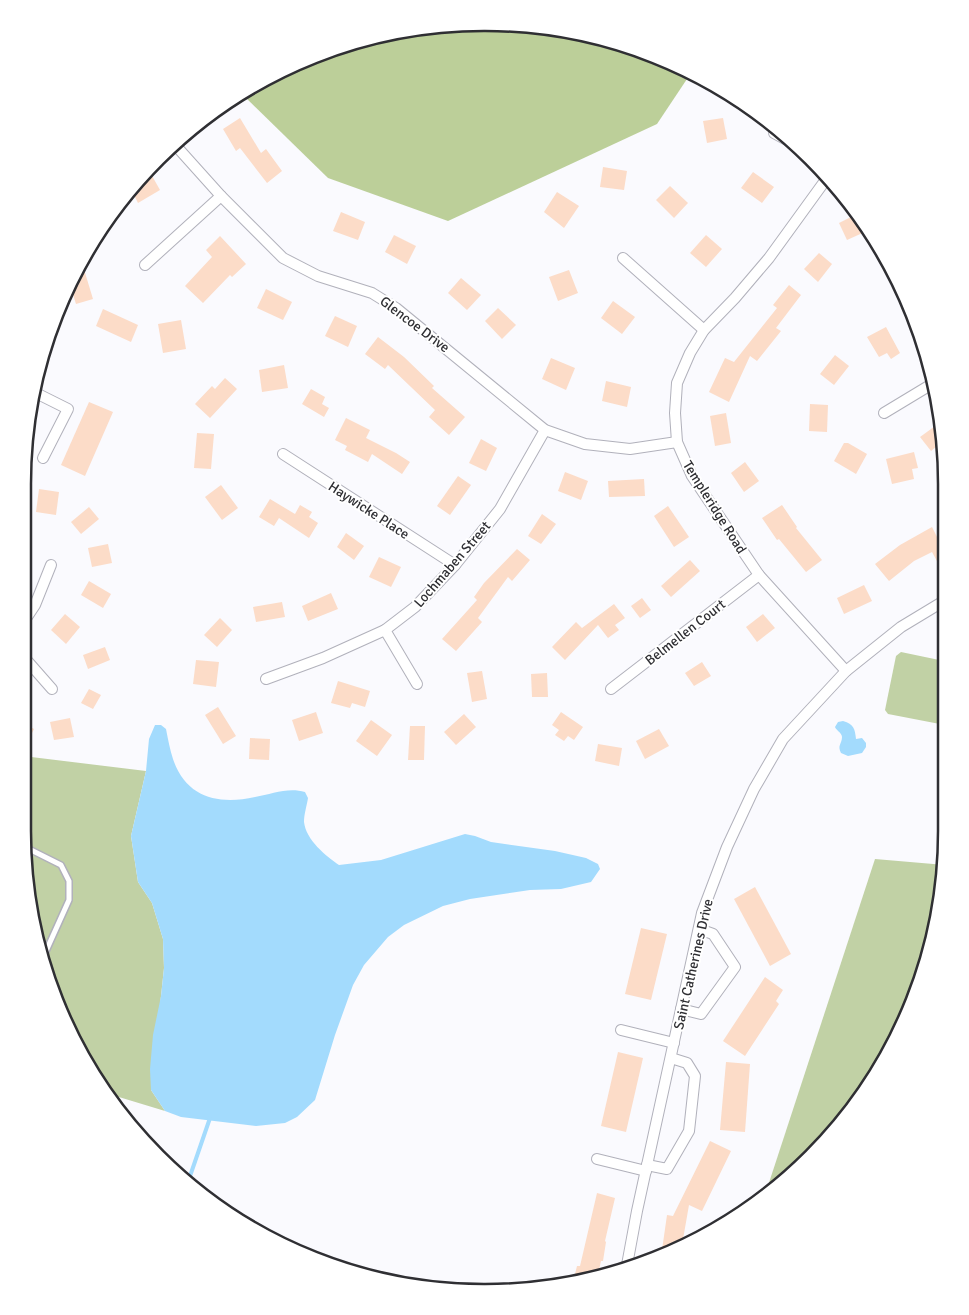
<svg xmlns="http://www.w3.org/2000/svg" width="969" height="1315" viewBox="0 0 969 1315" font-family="Signika,sans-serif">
	<rect width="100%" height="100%" fill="#fafafe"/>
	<g fill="#c1d1a5">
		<path d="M901,652L944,661L945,725L888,714L885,710L896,656Z"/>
		<path d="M23,756L146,771L131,836L138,882L152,903L163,939L164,968L151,1090L165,1111L109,1094L85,1062L38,950L23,831Z"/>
		<path d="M875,859L945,865L931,950L885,1061L832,1135L764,1198Z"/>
	</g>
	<path fill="#bccf99" d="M455,23L545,26L633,47L691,73L657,124L448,221L328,178L242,94L280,70L365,38Z"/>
	<g fill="#a3dbfd">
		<path d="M843,721C854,724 855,729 856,739L862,738L866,743V747L862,753L848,756L841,753C837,745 842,744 842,737C842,733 836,730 835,727L838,722Z"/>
		<path d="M155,725H161L166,729C168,739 170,750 173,759C186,798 219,805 255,797C272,794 288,787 305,792L308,798C307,805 304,814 304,822C306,840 326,856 339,865L381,860L465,834L475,836L491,842L555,851L586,858L598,864L600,869L591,882L561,889L530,890L470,899L443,906L404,925L388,937L364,965L353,985L335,1035L315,1100L297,1117L285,1123L256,1126L181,1117L165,1111L151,1090L150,1069L153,1035L161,996L164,968L163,939L152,903L138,882L131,836L146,771L149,739Z"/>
	</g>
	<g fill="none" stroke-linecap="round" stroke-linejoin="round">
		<path stroke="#a3dbfd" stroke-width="4" d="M189,1179L210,1118"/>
	</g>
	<g fill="#fcdcc8">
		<path d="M240,118L261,153L266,149L282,171L267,183L240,148L236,151L223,129Z"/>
		<path d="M723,118L727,139L707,143L703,121Z"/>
		<path d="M603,167L627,171L624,190L600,187Z"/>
		<path d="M753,172L774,187L762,203L741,188Z"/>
		<path d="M151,174L160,190L138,203L133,193Z"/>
		<path d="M670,186L688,203L674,218L656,200Z"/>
		<path d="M557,192L579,206L564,228L544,212Z"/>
		<path d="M341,212L365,222L358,240L333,231Z"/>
		<path d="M857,214L867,231L847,240L839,223Z"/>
		<path d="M394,235L416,246L407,264L385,252Z"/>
		<path d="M706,235L722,249L706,267L690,253Z"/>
		<path d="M220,236L246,264L232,277L230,275L203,303L185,286L212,257L206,250Z"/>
		<path d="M819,253L832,264L818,282L804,269Z"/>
		<path d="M83,266L93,299L76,304L72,291Z"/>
		<path d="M569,270L578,293L558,301L549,277Z"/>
		<path d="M461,278L481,295L467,310L448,293Z"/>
		<path d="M789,285L801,295L776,328L781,331L757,361L750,356L729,402L709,392L725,358L734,362L777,308L773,305Z"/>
		<path d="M266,289L292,302L283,320L257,308Z"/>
		<path d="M613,301L635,317L622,334L601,318Z"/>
		<path d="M498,308L516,325L502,339L485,321Z"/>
		<path d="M103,309L138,325L131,342L96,326Z"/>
		<path d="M335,316L357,326L348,347L325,336Z"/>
		<path d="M181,320L186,349L163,353L158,324Z"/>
		<path d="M886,327L900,353L891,359L887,353L879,357L867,337Z"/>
		<path d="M378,337L404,357L434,386L432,388L465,417L449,435L429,417L435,410L388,365L385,369L365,354Z"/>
		<path d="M835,355L849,366L834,385L820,374Z"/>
		<path d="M551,358L575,368L566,390L542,379Z"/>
		<path d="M284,365L288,388L262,392L259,370Z"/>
		<path d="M225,378L237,389L210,418L195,404L212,386L215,389Z"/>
		<path d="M606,381L631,387L627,407L602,401Z"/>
		<path d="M311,389L325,397L322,404L329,408L324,417L302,404Z"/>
		<path d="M89,402L113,412L85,476L61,465Z"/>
		<path d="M810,404L828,405L827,432L809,431Z"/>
		<path d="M726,413L731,443L715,446L710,416Z"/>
		<path d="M346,418L370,430L366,438L396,453L410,462L402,474L372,454L368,462L345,450L347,446L335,440Z"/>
		<path d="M942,421L943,441L931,451L920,437Z"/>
		<path d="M197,433L214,434L211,469L194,468Z"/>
		<path d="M481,439L497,448L486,471L469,463Z"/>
		<path d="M844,443H848L867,454L856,474L834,461Z"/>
		<path d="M914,452L918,468L912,469L914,479L892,484L886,459Z"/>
		<path d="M745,462L759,481L744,492L731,473Z"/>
		<path d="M565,472L588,481L581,500L558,491Z"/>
		<path d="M458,476L471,485L450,515L437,506Z"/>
		<path d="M644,479L645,496L609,497L608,481Z"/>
		<path d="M221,485L238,508L222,520L205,497Z"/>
		<path d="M39,489L59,492L56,515L36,512Z"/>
		<path d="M270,499L295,514L300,505L312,512L309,517L318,523L309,538L279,518L274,526L259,517Z"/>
		<path d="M782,505L797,527L796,528L822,560L806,572L779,539L777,540L762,518Z"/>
		<path d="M668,506L689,537L674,547L654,516Z"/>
		<path d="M89,507L99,519L81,534L71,522Z"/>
		<path d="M542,514L556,524L541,544L528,536Z"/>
		<path d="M932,527L943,549L944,574L932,552L914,561L889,581L875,564L900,545Z"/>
		<path d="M346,533L364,546L354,560L337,547Z"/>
		<path d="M108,544L112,563L92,567L88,548Z"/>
		<path d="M517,549L530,560L512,581L508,577L478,618L482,622L456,651L442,639L477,600L474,597L484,583Z"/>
		<path d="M379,557L401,567L391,587L369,577Z"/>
		<path d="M690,560L700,571L671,597L661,586Z"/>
		<path d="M89,581L111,594L103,608L81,595Z"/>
		<path d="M864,585L872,601L844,614L837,598Z"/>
		<path d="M331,593L338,609L308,621L302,606Z"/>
		<path d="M642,598L651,610L640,618L631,606Z"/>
		<path d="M282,602L285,617L256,622L253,607Z"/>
		<path d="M614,604L625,618L615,625L619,630L608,638L598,625L565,660L552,647L576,622L582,628Z"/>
		<path d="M65,614L80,627L66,644L51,630Z"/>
		<path d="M763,614L775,628L757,642L746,627Z"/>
		<path d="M220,618L232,630L217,647L204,635Z"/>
		<path d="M105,647L110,660L88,669L83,655Z"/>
		<path d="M196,660L219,662L216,687L193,684Z"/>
		<path d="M702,662L711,676L694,686L685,673Z"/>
		<path d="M482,671L487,699L472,702L467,673Z"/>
		<path d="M547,673L548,697H532L531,674Z"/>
		<path d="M338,681L370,691L365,707L352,703L350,708L331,703Z"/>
		<path d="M89,689L101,695L93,709L81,703Z"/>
		<path d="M218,707L236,736L223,744L205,715Z"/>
		<path d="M316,712L323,733L299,741L292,720Z"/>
		<path d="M561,712L583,727L574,740L568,736L564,741L555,735L559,730L552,725Z"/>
		<path d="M464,714L476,727L456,745L444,732Z"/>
		<path d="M70,718L74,737L54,740L50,722Z"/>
		<path d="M371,720L392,735L377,756L356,741Z"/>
		<path d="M23,723L34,729L23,751Z"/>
		<path d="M410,726H425L424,760H408Z"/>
		<path d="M659,729L669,746L645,759L636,741Z"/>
		<path d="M250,738L270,739L269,760L249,759Z"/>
		<path d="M598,744L622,748L619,766L595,761Z"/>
		<path d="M755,887L791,954L770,966L734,899Z"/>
		<path d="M641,928L667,934L651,1000L625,994Z"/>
		<path d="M765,977L783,990L776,1001L779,1004L745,1056L723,1041Z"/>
		<path d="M618,1052L643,1058L626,1132L601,1126Z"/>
		<path d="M726,1062L750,1064L745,1132L720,1130Z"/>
		<path d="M710,1141L731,1151L702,1211L689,1205L682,1245L661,1257L667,1215L673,1216Z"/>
		<path d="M597,1193L615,1198L605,1241L606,1242L603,1261H601L599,1270L604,1271L574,1278L577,1266H580Z"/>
	</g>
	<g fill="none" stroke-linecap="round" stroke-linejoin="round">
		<defs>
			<path id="lane" d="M25,847L61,865L69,881V900L42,960"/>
			<g id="street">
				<path d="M774,133L798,146"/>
				<path d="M177,147L221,196L283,258L318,276L372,293L396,308L545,430L585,444L630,449L677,442"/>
				<path d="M827,178L769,258L735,298L704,330L690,353L677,383L675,413L677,442L692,476L759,575L846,671"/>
				<path d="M623,258L704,330"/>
				<path d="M145,265L221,196"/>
				<path d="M34,392L68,409L43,458"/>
				<path d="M884,413L932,384"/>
				<path d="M283,454L455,565"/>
				<path d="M23,623L35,605L51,565"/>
				<path d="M385,630L417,684"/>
				<path d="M23,656L52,689"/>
				<path d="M266,679L323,658L385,630L415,607L455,565L500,509L545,430"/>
				<path d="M611,689L759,575"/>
				<path d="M681,1009L701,1014L735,967L713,934L699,929"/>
				<path d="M621,1030L674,1043"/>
				<path d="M597,1159L646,1171"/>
				<path d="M647,1165L667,1169L689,1131L695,1076L687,1063L671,1058"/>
				<path d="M627,1265L637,1211L702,913L727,847L754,789L783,739L846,671L901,627L944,601"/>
			</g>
		</defs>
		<use href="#lane" stroke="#b1b1bb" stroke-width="8"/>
		<use href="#street" stroke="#b1b1bb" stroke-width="12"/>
		<use href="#lane" stroke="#fff" stroke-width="5"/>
		<use href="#street" stroke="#fff" stroke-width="10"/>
	</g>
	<g text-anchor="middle" stroke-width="4" stroke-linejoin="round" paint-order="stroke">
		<g font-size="14" fill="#2f2f33" stroke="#fff">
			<text transform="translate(415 324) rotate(37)" y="5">Glencoe Drive</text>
			<text transform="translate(715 507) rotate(58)" y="5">Templeridge Road</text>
			<text transform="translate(369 510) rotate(33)" y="5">Haywicke Place</text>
			<text transform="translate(452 564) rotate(-49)" y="5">Lochmaben Street</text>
			<text transform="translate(685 632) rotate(-38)" y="5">Belmellen Court</text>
			<text transform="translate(693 964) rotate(-77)" y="5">Saint Catherines Drive</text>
		</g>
	</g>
	<path d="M0 0H969V1315H0ZM484 31H485A453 453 0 0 1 938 484V831A453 453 0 0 1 485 1284H484A453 453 0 0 1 31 831V484A453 453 0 0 1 484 31Z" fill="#fff" fill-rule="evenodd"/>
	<path fill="none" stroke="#2f2f33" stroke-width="2.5" d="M484 31H485A453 453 0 0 1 938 484V831A453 453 0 0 1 485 1284H484A453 453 0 0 1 31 831V484A453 453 0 0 1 484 31Z"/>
</svg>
